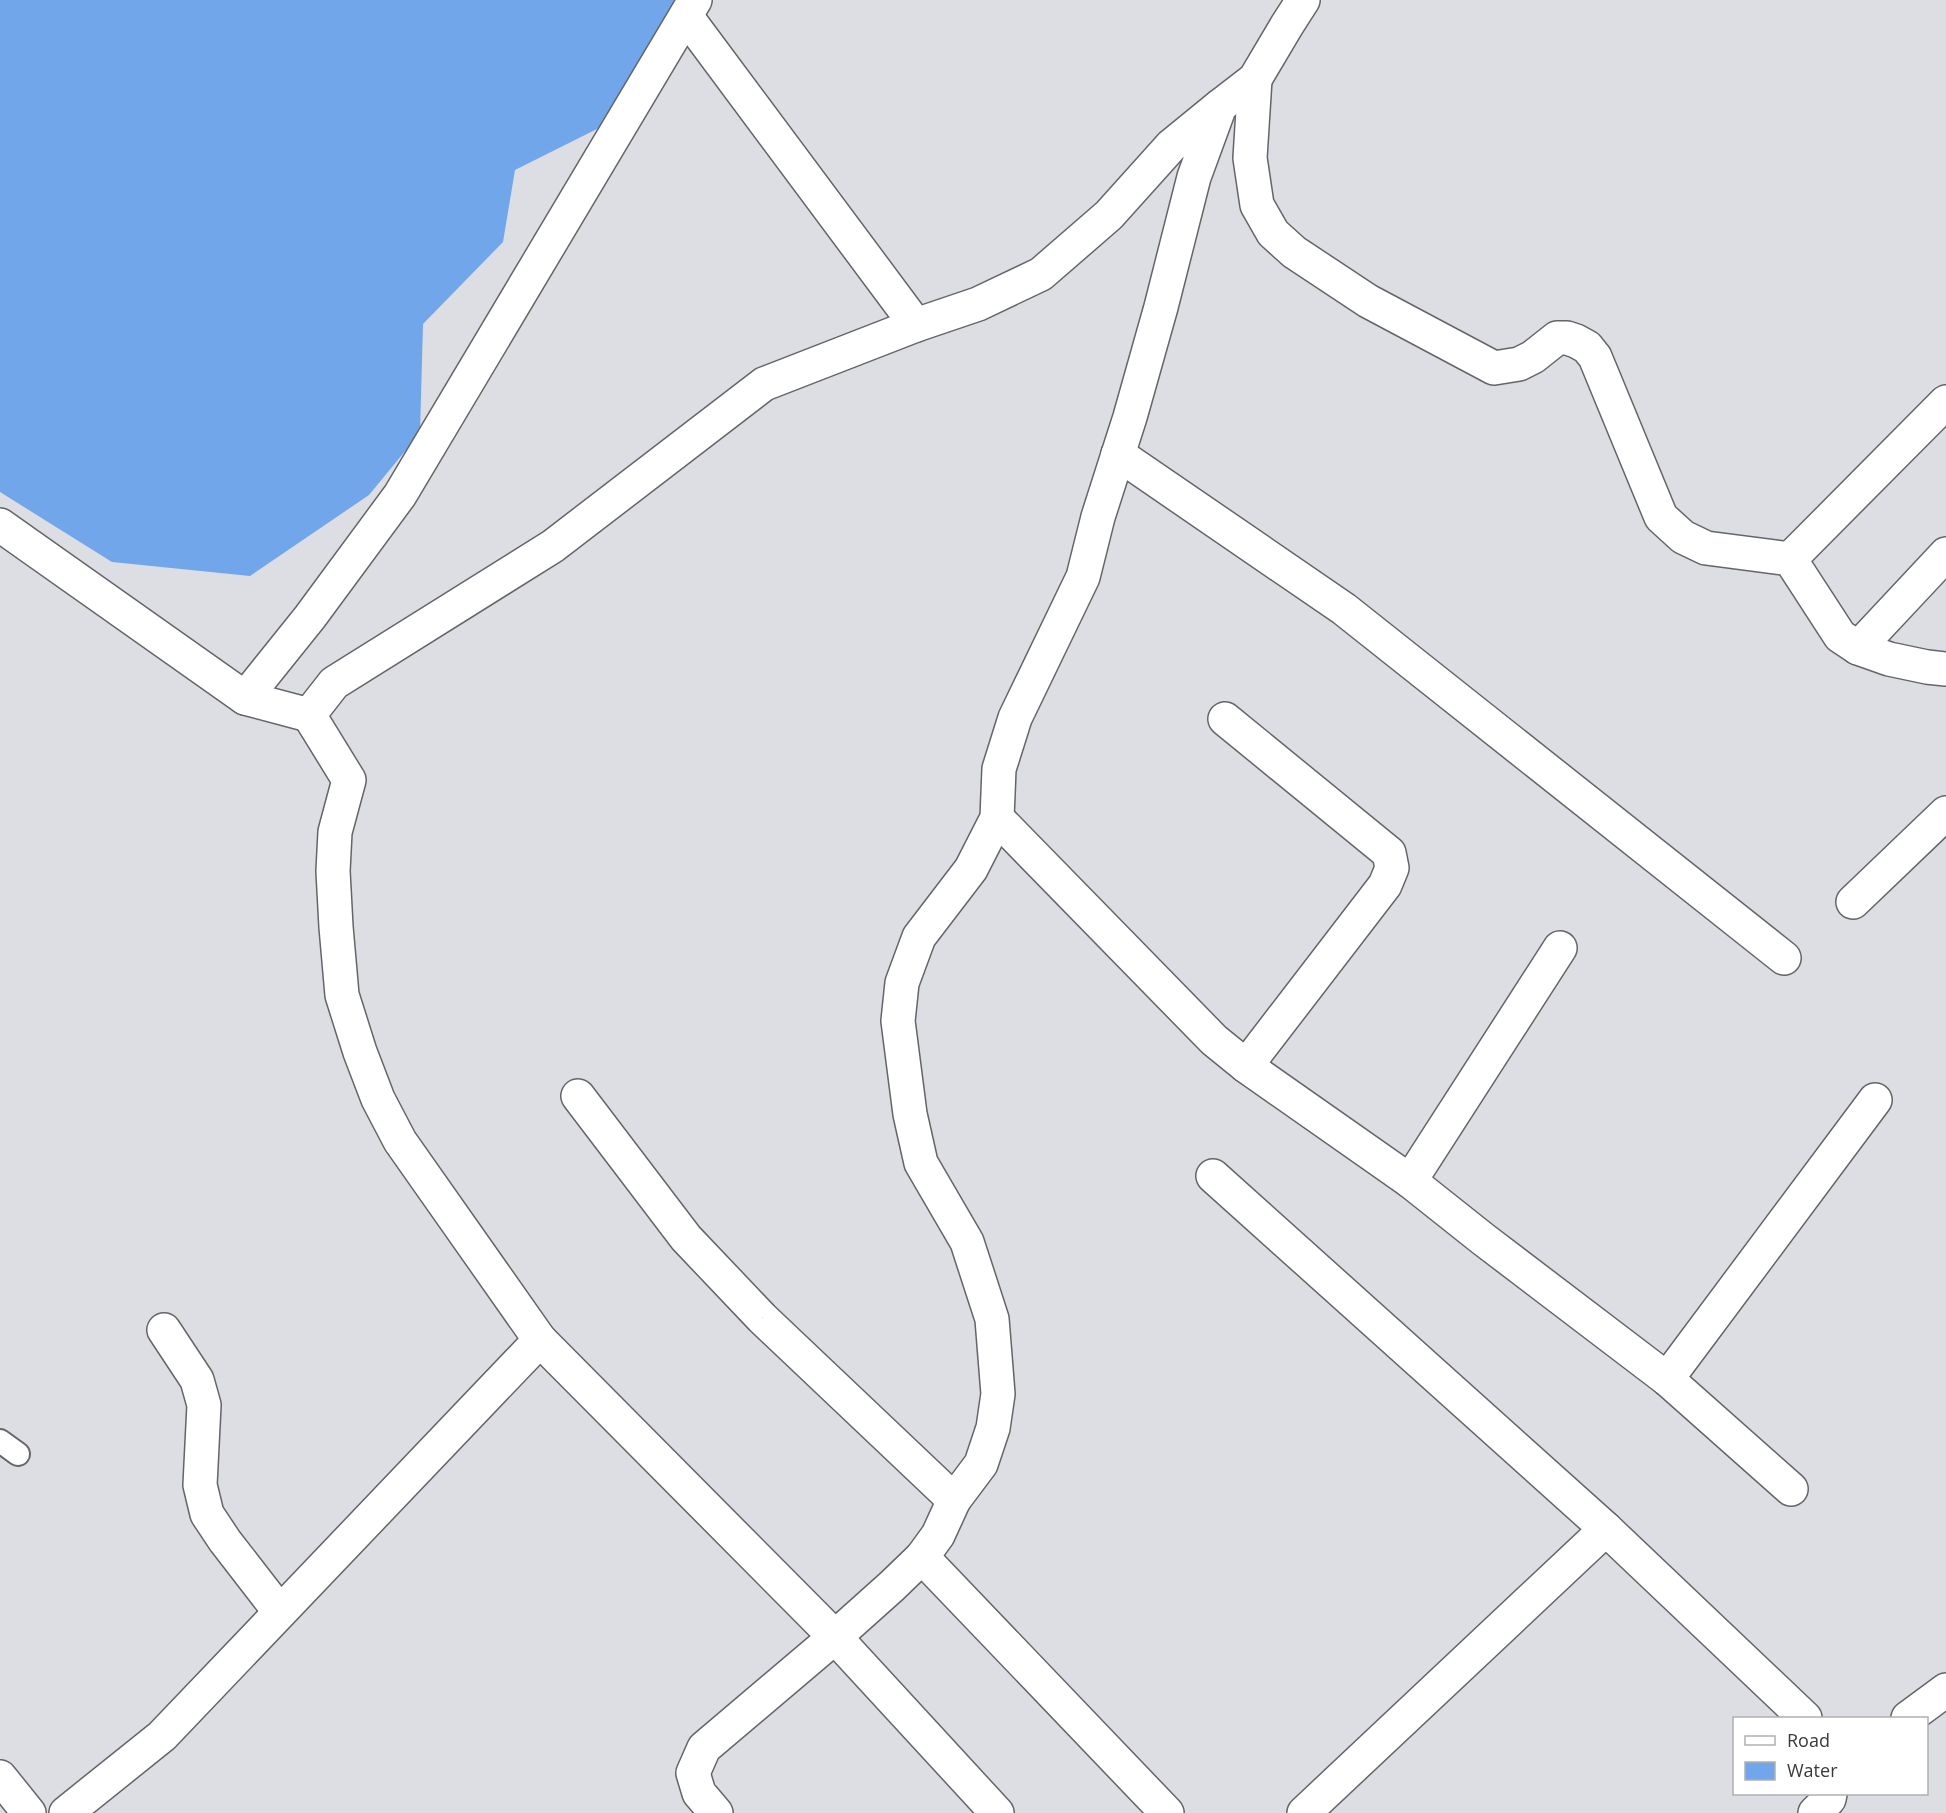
<svg xmlns="http://www.w3.org/2000/svg" width="1946" height="1813" viewBox="0 0 1946 1813" font-family="'Open Sans',sans-serif">
	<rect width="100%" height="100%" fill="#dcdee3"/>
	<path fill="#71a6eb" d="M0,0H679L609,123L515,170L503,242L423,324L420,433L369,495L250,576L112,562L0,492Z"/>
	<g fill="none" stroke-linecap="round" stroke-linejoin="round">
		<defs>
			<path id="service" d="M0,1441L18,1454"/>
			<g id="minor">
				<path d="M686,16L916,325"/>
				<path d="M1255,79L1250,158L1257,205L1273,233L1294,252L1368,301L1494,368L1519,364L1533,357L1557,338H1567L1576,341L1587,347L1595,357L1661,517L1683,537L1706,548L1790,559L1840,636L1858,648L1889,659L1927,667L1946,669"/>
				<path d="M1118,454L1344,609L1784,958"/>
				<path d="M0,525L245,698L309,715"/>
				<path d="M1790,559L1946,402"/>
				<path d="M1858,648L1946,554"/>
				<path d="M245,698L310,617L400,495L695,0"/>
				<path d="M1225,719L1389,853L1392,868L1385,885L1246,1066"/>
				<path d="M997,818L1214,1040L1246,1066L1410,1181L1483,1239L1667,1379L1791,1489"/>
				<path d="M1853,902L1946,813"/>
				<path d="M578,1096L686,1238L762,1318L954,1500"/>
				<path d="M1213,1176L1606,1529L1805,1718"/>
				<path d="M1410,1181L1560,948"/>
				<path d="M164,1330L197,1380L204,1405L200,1485L207,1514L225,1541L280,1612"/>
				<path d="M1667,1379L1875,1100"/>
				<path d="M922,1557L1167,1813"/>
				<path d="M1908,1718L1946,1690"/>
				<path d="M66,1813L162,1736L540,1340"/>
				<path d="M716,1813L699,1793L693,1773L704,1748L835,1637L892,1586L922,1557L938,1535L954,1500L981,1464L993,1428L998,1394L992,1319L967,1242L921,1163L910,1114L898,1021L902,983L919,937L971,869L997,818L999,769L1015,718L1083,577L1098,517L1130,417L1161,307L1194,177L1220,106L1255,79L1287,25L1303,0"/>
				<path d="M997,1813L835,1637L540,1340L400,1141L378,1099L360,1052L342,995L336,927L333,871L335,832L349,780L309,715L334,683L553,546L764,384L916,325L978,304L1041,274L1109,215L1171,146L1220,106"/>
				<path d="M1304,1813L1606,1529"/>
				<path d="M1815,1813L1829,1799L1830,1794"/>
			</g>
			<path id="tertiary" d="M0,1777L29,1813"/>
		</defs>
		<use href="#service" stroke="#636569" stroke-width="26"/>
		<use href="#minor" stroke="#636569" stroke-width="36"/>
		<use href="#tertiary" stroke="#636569" stroke-width="36"/>
		<use href="#service" stroke="#fff" stroke-width="22"/>
		<use href="#minor" stroke="#fff" stroke-width="33"/>
		<use href="#tertiary" stroke="#fff" stroke-width="33"/>
	</g>
	<rect x="1733" y="1717" width="195" height="78" fill="#ffffff" stroke="#afb0b1" stroke-width="1.5"/>
	<rect x="1745" y="1736" width="30" height="9" fill="#ffffff" stroke="#afb0b1" stroke-width="1.5"/>
	<text x="1787" y="1747" font-size="18" fill="#38393b">Road</text>
	<rect x="1745" y="1762" width="30" height="18" fill="#71a6eb" stroke="#afb0b1" stroke-width="1.5"/>
	<text x="1787" y="1777" font-size="18" fill="#38393b">Water</text>
</svg>
